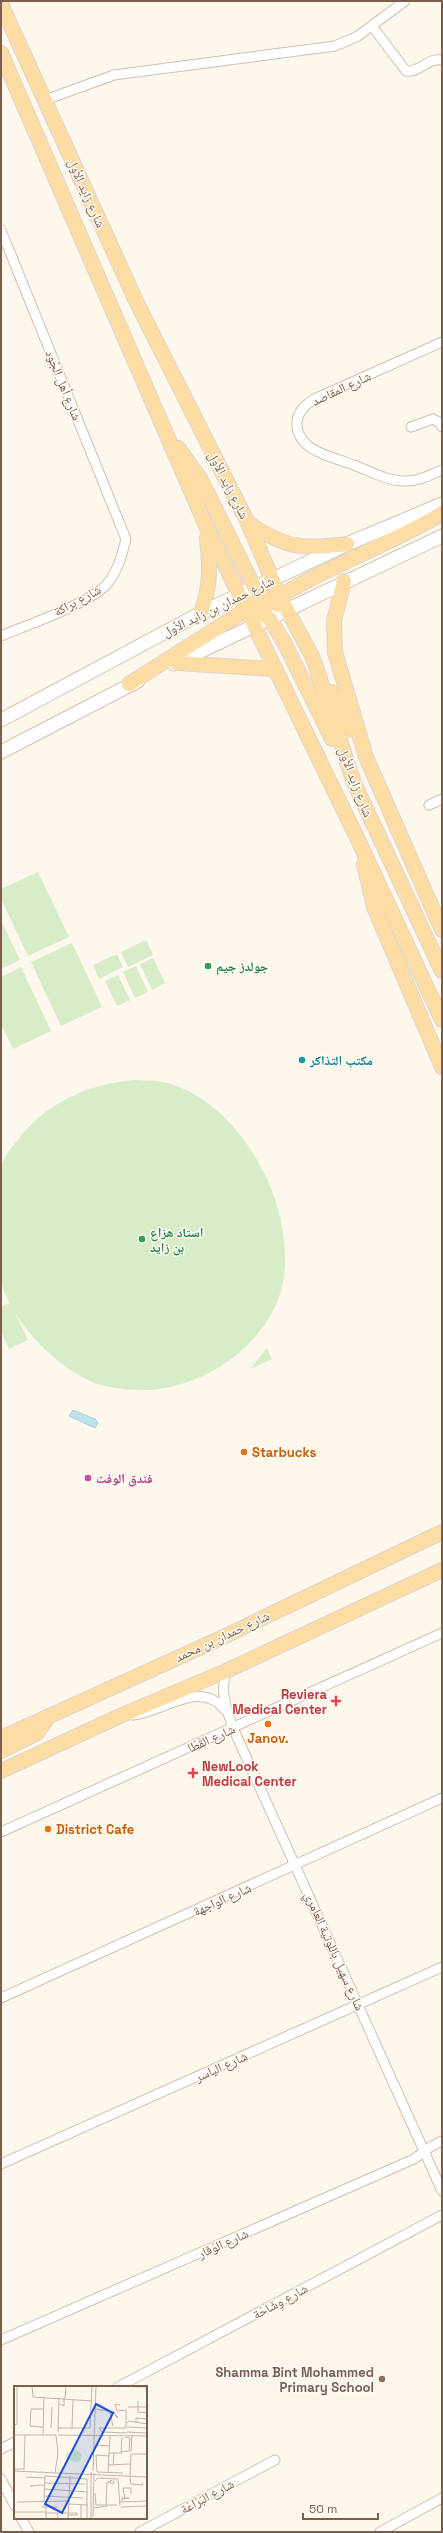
<svg xmlns="http://www.w3.org/2000/svg" width="443" height="2533" viewBox="0 0 443 2533" font-family="'Space Grotesk','Noto Naskh Arabic',sans-serif">
	<rect width="100%" height="100%" fill="#fdf7ec"/>
	<g fill="#d6edc8">
		<path d="M38,872L69,937L28,956L1,899V889Z"/>
		<path d="M1,920L20,960L1,969Z"/>
		<path d="M146,940L153,955L128,967L121,952Z"/>
		<path d="M72,943L102,1007L61,1026L31,962Z"/>
		<path d="M117,954L123,967L99,979L93,965Z"/>
		<path d="M153,958L165,983L152,990L140,964Z"/>
		<path d="M136,966L148,992L135,998L123,972Z"/>
		<path d="M21,967L51,1031L13,1049L1,1024V977Z"/>
		<path d="M118,975L130,1000L117,1006L105,981Z"/>
		<path d="M135,1080C144,1081 154,1080 163,1082C239,1099 294,1202 284,1276C276,1338 209,1387 149,1390C132,1390 114,1389 98,1384C60,1371 8,1320 1,1279C0,1260 1,1237 1,1217C1,1202 0,1180 2,1165C4,1157 11,1148 17,1141C45,1103 88,1084 135,1080Z"/>
		<path d="M10,1303L28,1340L9,1349L1,1331V1307Z"/>
		<path d="M267,1348L272,1359L250,1369Z"/>
	</g>
	<path fill="#bee2e9" stroke="#a4d1db" d="M73,1410L95,1419L98,1423L95,1428L69,1416Z"/>
	<g fill="none" stroke-linecap="round" stroke-linejoin="round">
		<defs>
			<g id="minor">
				<path d="M372,26L406,71C420,73 428,57 442,60"/>
				<path d="M45,100L114,75L335,46L358,36L405,1"/>
				<path d="M1,230L126,539C122,555 118,571 107,584C89,604 27,625 1,636"/>
				<path d="M442,342L314,399C305,405 297,412 297,423C296,451 333,457 354,465C370,471 387,481 404,481C417,482 430,475 442,470"/>
				<path d="M411,427L433,419L439,422L442,427"/>
				<path d="M429,805L442,799"/>
				<path d="M226,1671C220,1692 226,1708 233,1728L442,2191"/>
				<path d="M133,1715C164,1712 200,1678 225,1710"/>
				<path d="M1,1832L442,1633"/>
				<path d="M1,1998L442,1798"/>
				<path d="M1,2164L442,1967"/>
				<path d="M1,2340L414,2159L430,2147L442,2141"/>
				<path d="M118,2387L442,2215"/>
				<path d="M1,2449L15,2442"/>
				<path d="M1,2479L15,2506"/>
				<path d="M21,2518L29,2532"/>
				<path d="M140,2532L275,2460"/>
				<path d="M380,2532L442,2498"/>
			</g>
			<g id="secondary">
				<path d="M174,664L442,536"/>
				<path d="M1,720L201,613L347,544L442,504"/>
				<path d="M1,752L138,681"/>
			</g>
			<g id="primary">
				<path d="M1,4L136,301L248,523L279,595L313,658L354,783L442,971"/>
				<path d="M1,53L207,528L360,844L442,1020"/>
				<path d="M178,448L201,480L254,587L264,598L278,605"/>
				<path d="M248,523C287,549 301,549 347,544"/>
				<path d="M344,581L334,621L335,652L366,757L442,930"/>
				<path d="M238,595L269,618L284,642L332,739"/>
				<path d="M201,613C211,585 210,567 207,538"/>
				<path d="M256,618C272,587 404,540 442,513"/>
				<path d="M177,663L273,669"/>
				<path d="M129,684L252,606"/>
				<path d="M331,692L352,730"/>
				<path d="M364,864L374,907L442,1067"/>
				<path d="M1,1738L219,1639L442,1532"/>
				<path d="M1,1751L37,1733L49,1716"/>
				<path d="M1,1771L120,1716L226,1671L442,1570"/>
			</g>
		</defs>
		<use href="#minor" stroke="#d2bfaf" stroke-width="11"/>
		<use href="#secondary" stroke="#d7c1af" stroke-width="15"/>
		<use href="#primary" stroke="#ddd5d0" stroke-width="16"/>
		<use href="#minor" stroke="#fff" stroke-width="9"/>
		<use href="#secondary" stroke="#fff" stroke-width="13"/>
		<use href="#primary" stroke="#fddda3" stroke-width="14"/>
	</g>
	<g fill="#2e9e5b" stroke="#fffaf3" stroke-width="1.5">
		<circle cx="208" cy="966" r="4"/>
		<circle cx="142" cy="1239" r="4"/>
	</g>
	<circle fill="#0f9aa8" stroke="#fffaf3" stroke-width="1.5" cx="302" cy="1060" r="4"/>
	<g fill="#e8710a" stroke="#fffaf3" stroke-width="1.5">
		<circle cx="244" cy="1452" r="4"/>
		<circle cx="268" cy="1724" r="4"/>
		<circle cx="48" cy="1829" r="4"/>
	</g>
	<circle fill="#d1479c" stroke="#fffaf3" stroke-width="1.5" cx="88" cy="1478" r="4"/>
	<g fill="#e0444e" stroke="#fffaf3" stroke-width="1.5">
		<path d="M334 1695h4v4h4v4h-4v4h-4v-4h-4v-4h4z"/>
		<path d="M191 1767h4v4h4v4h-4v4h-4v-4h-4v-4h4z"/>
	</g>
	<circle fill="#8d6e63" stroke="#fffaf3" stroke-width="1.5" cx="382" cy="2379" r="4"/>
	<g text-anchor="middle" stroke-width="3" stroke-linejoin="round" paint-order="stroke">
		<g font-size="13" fill="#7b5e4c" stroke="#fffaf3">
			<text transform="translate(87 193) rotate(66)" y="5">شارع زايد الأول</text>
			<text transform="translate(64 385) rotate(68)" y="5">شارع أهل الجُود</text>
			<text transform="translate(341 388) rotate(-25)" y="5">شارع المقاصد</text>
			<text transform="translate(229 485) rotate(63)" y="5">شارع زايد الأول</text>
			<text transform="translate(77 600) rotate(-28)" y="5">شارع براكة</text>
			<text transform="translate(218 606) rotate(-26)" y="5">شارع حمدان بن زايد الأول</text>
			<text transform="translate(356 782) rotate(69)" y="5">شارع زايد الأول</text>
			<text transform="translate(222 1636) rotate(-25)" y="5">شارع حمدان بن محمد</text>
			<text transform="translate(211 1738) rotate(-24)" y="5">شارع القَطَا</text>
			<text transform="translate(222 1899) rotate(-24)" y="5">شارع الواجهة</text>
			<text transform="translate(335 1951) rotate(66)" y="5">شارع سهيل باللوتية العامري</text>
			<text transform="translate(221 2066) rotate(-24)" y="5">شارع الياسر</text>
			<text transform="translate(223 2243) rotate(-24)" y="5">شارع الوَقار</text>
			<text transform="translate(280 2301) rotate(-28)" y="5">شارع وِشَاحَة</text>
			<text transform="translate(207 2496) rotate(-28)" y="5">شارع البَرَاعَة</text>
		</g>
		<g font-size="13" font-weight="bold" fill="#27864d" stroke="#fffaf3" text-anchor="start">
			<text x="216" y="971">جولدز جيم</text>
			<text x="150" y="1237">استاد هزاع<tspan x="150" dy="15">بن زايد</tspan></text>
		</g>
		<g font-size="13" font-weight="bold" fill="#0d838f" stroke="#fffaf3" text-anchor="start">
			<text x="310" y="1065">مكتب التذاكر</text>
		</g>
		<g font-size="13" font-weight="bold" fill="#c56008" stroke="#fffaf3" text-anchor="start">
			<text x="252" y="1457">Starbucks</text>
			<text x="268" y="1743" text-anchor="middle">Janov.</text>
			<text x="56" y="1834">District Cafe</text>
		</g>
		<g font-size="13" font-weight="bold" fill="#b23c85" stroke="#fffaf3" text-anchor="start">
			<text x="96" y="1483">فندق الوفت</text>
		</g>
		<g font-size="13" font-weight="bold" fill="#be3a42" stroke="#fffaf3" text-anchor="end">
			<text x="327" y="1699">Reviera<tspan x="327" dy="15">Medical Center</tspan></text>
			<text x="202" y="1771" text-anchor="start">NewLook<tspan x="202" dy="15">Medical Center</tspan></text>
		</g>
		<g font-size="13" font-weight="bold" fill="#785e54" stroke="#fffaf3" text-anchor="end">
			<text x="374" y="2377">Shamma Bint Mohammed<tspan x="374" dy="15">Primary School</tspan></text>
		</g>
	</g>
	<g transform="translate(14 2386)">
		<rect width="133" height="133" fill="#fdf7ec"/>
		<path d="M61,63L68,68L67,74L63,77L52,72V67Z" fill="#d6edc8"/>
		<path fill="none" stroke="#c5b5a7" stroke-width="1" d="M18,0L19,11L78,15M89,0L133,1M132,1L133,14M51,12L52,0M124,15V26L133,27M46,18L50,20V12M114,21H133M81,23L100,26L102,31H104L101,29M103,25L112,24V40L110,41M103,25L101,18L106,19M96,27L99,40M122,36V32L133,33M113,37L115,35L133,38M0,39L3,38V0M29,41L16,40L17,23H30M113,41L133,42M37,42L38,21M44,42H76L78,0M58,43L59,13M44,46L45,12M113,46L133,47M113,47L88,46L85,42H113M29,48L30,11M0,49H42M44,49L133,50M82,59L95,60M107,66L115,65L116,52L111,51M107,66L108,51M117,66L118,49M95,67H108M118,68H133M82,69L83,86L109,87M82,69L95,70M94,79L116,78M99,79L100,67M0,83H10L11,49M0,85L133,91M79,85L82,0M77,86V133M41,87L44,67L42,49M94,87L96,50M31,90L73,93V133M116,90L117,68M12,91L31,92M116,91L117,98L129,99L128,97M97,94L100,96L99,98L96,97ZM81,95L84,92L104,93L106,120M31,97L71,98M16,100L30,99M31,103L74,106M81,107L82,119H103M30,110L69,112M108,113L115,112H108V116M111,113L109,102H117V108M30,115L31,90M32,115V133M3,116L55,115M105,116L133,115M55,118L74,119M92,119L93,96H96M27,121H43M107,121L133,120M80,122L93,120M0,126H32M32,127H43L44,133M43,127H63V129H54M79,131L80,87M54,133L56,90M67,133V119"/>
		<path fill="#1d4ed8" fill-opacity="0.15" stroke="#1d4ed8" stroke-width="2" d="M82,18L99,27L48,127L31,118Z"/>
		<rect width="133" height="133" fill="none" stroke="#7b5e4c" stroke-width="2"/>
	</g>
	<rect width="443" height="2533" fill="none" stroke="#7b5e4c" stroke-width="4"/>
	<path d="M303 2513v6h75v-6" fill="none" stroke="#7b5e4c" stroke-width="2"/>
	<text x="309" y="2513" font-size="12" fill="#7b5e4c" stroke="#fffaf3" stroke-width="3" paint-order="stroke">50 m</text>
</svg>
